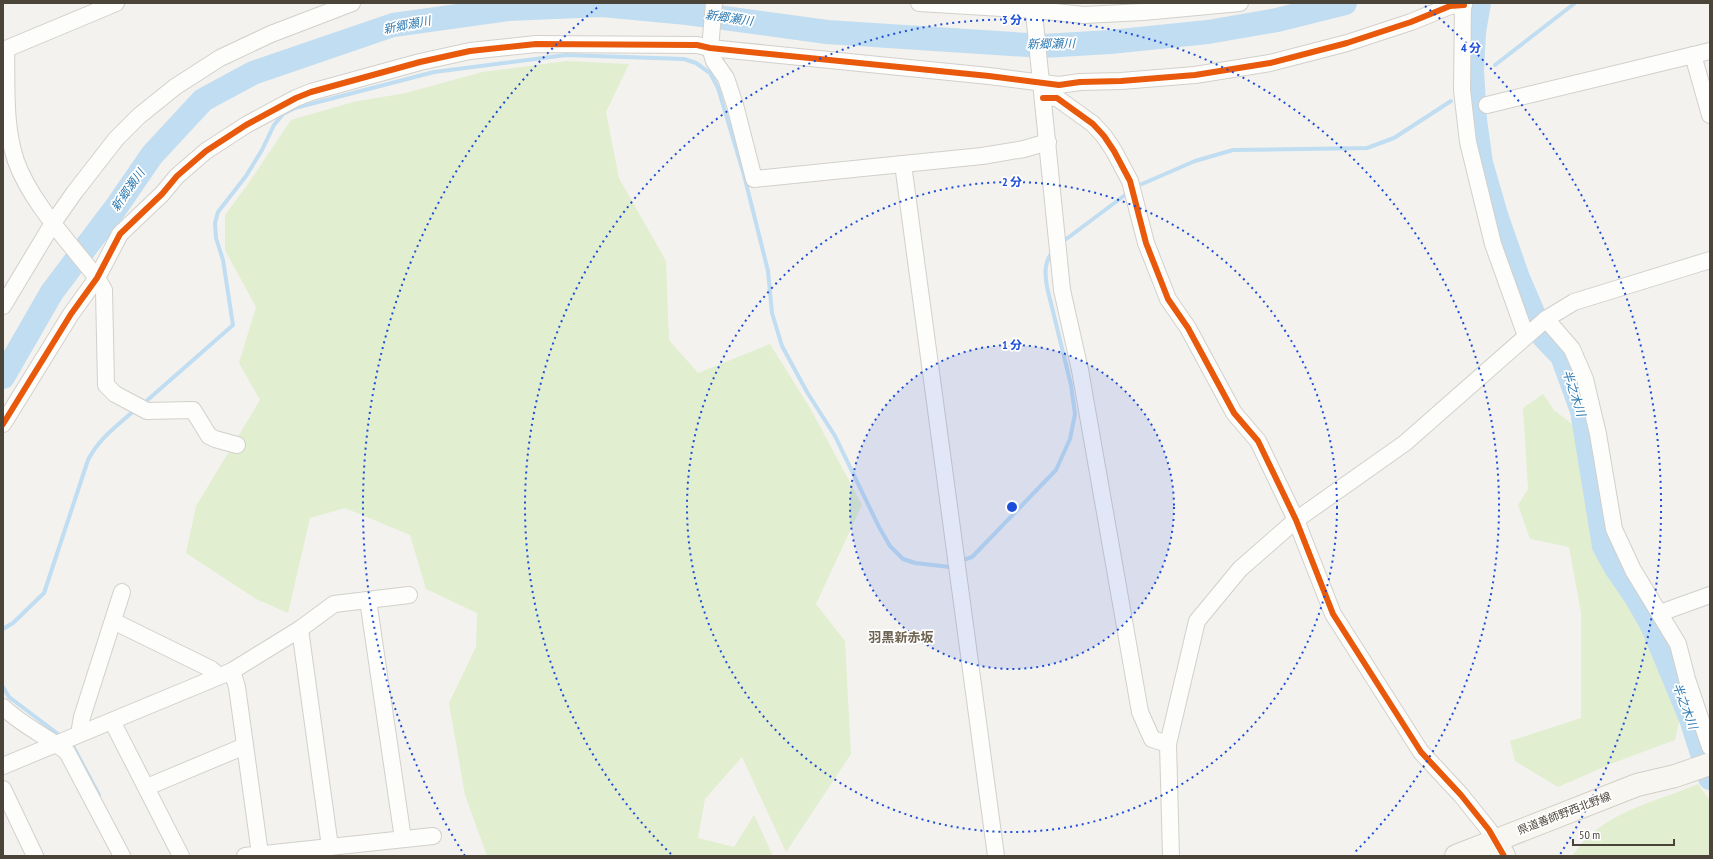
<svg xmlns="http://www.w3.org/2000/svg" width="1713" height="859" viewBox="0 0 1713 859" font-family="'PT Sans Narrow','Noto Sans JP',sans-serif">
	<rect width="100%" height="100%" fill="#f4f2ee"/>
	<g fill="#e1eecf">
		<path d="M567,61L629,64L606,112L619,178L666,261L669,340L698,373L770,344L810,408L862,505L816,604L845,641L851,754L786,852L742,757L705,799L698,838L734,847L754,815L773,856H487L465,795L449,703L476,647L477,613L426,589L410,535L345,508L310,518L288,613L256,599L186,553L196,506L260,400L239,363L256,307L225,250V215L248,184L291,120L353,102L406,93L482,72Z"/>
		<path d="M1543,394L1554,410L1572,424L1580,454L1592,525L1601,562L1656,646L1680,717L1675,740L1613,763L1558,787L1515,761L1510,741L1581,718V613L1569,547L1530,539L1518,505L1528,489L1523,408Z"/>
		<path d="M1698,784L1710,801V856H1572C1576,851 1581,844 1586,839C1616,809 1661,800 1698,784Z"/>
	</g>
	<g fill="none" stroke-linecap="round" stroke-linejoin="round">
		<g stroke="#c0ddf1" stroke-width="4">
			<path d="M1495,65L1575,3"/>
			<path d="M1142,184L1195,161L1233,150L1367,148L1394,138L1451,101"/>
			<path d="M1065,240L1125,195"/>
			<path d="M143,404L233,325L223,260L216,238L215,223L218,212L246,176L262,150L274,125L283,114L295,108L434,72L566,55L684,59L696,63L710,73L718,88L744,175L768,271L772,313L782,346L807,392L835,436L879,527L890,546L903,559L915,563L950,567"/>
			<path d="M966,559L972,557L1056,470L1070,439L1075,414L1071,385L1047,287C1045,275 1044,264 1051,254"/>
			<path d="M3,629L13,623L44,593L88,460C99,438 118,425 136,409"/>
			<path d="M3,687L9,697L62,737"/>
			<path d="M69,743L73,746L99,795"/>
		</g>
		<g stroke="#c0ddf1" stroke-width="24">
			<path d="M1479,3L1474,32L1472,70L1475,120L1481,163L1497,218L1518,278L1543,336L1562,356L1582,411L1604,546L1616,568L1636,597L1652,625L1691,719L1710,778"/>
			<path d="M3,377L52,292L117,206L152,155L203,100L253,73L393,25L508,9L602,5L687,13L827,32L1043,46L1110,42L1208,32L1277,20L1345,3"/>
		</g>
		<defs>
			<g id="street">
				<path d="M116,3L6,49C7,86 4,126 16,161C31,203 70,243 97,278L104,290L106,385L115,394L147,411L193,410L209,436L215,439L237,445"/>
				<path d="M714,3L710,48L714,61L726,78L735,105L754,179L982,156L1024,149L1048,142"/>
				<path d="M919,3L1035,10L1084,15L1143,12L1240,3"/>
				<path d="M1033,3L1062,290L1080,370L1140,712L1152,739L1168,744"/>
				<path d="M1463,3L1462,90L1468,142L1493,244L1526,336"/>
				<path d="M1693,55L1710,115"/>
				<path d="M1043,98H1057L1093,124L1104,136L1114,151L1130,181L1146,243L1168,299L1188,328L1234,413L1258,441L1296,520L1333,614L1421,752L1461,795L1489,830L1495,840"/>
				<path d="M1487,105L1710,51"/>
				<path d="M903,164L996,856"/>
				<path d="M3,306L53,223L74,193L116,139L139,116L175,87L220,58L271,34L352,3"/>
				<path d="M1546,319L1572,349L1585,379L1598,434L1614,529L1633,570L1678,644L1687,679L1710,747"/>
				<path d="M3,424L71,314L97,278L120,234L162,194L177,176L206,151L246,125L296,98L311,92L420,62L470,51L536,44L697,45L710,48L989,76L1059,85L1080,82L1121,81L1195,75L1270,63L1347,43L1411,22L1450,6L1464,5"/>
				<path d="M368,600L403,839"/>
				<path d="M1660,613L1710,595"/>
				<path d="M113,621L211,669L219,676"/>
				<path d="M300,629L330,847"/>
				<path d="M232,671L237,687L260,854"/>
				<path d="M3,707C23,726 46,736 67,752L122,856"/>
				<path d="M112,721L181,856"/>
				<path d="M79,734L82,717L122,592"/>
				<path d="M3,766L232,671L300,629L334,604L409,595"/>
				<path d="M147,787L245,746"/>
				<path d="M3,789L35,856"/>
				<path d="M245,856L433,836"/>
				<path d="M1171,856L1168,744L1197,621L1240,569L1296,520L1405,443L1546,319L1574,302L1710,260"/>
			</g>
			<g id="secondary">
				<path d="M1495,840L1504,856"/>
				<path d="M1456,856L1637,785L1675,776L1710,764"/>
			</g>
		</defs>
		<use href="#street" stroke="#d2d0cb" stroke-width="18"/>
		<use href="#secondary" stroke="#d3cfc5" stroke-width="24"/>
		<use href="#street" stroke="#fdfdfc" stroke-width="16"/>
		<use href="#secondary" stroke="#f7f6f1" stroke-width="22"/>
		<defs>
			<g id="cycleway">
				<path d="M1043,98H1057L1093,124L1104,136L1114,151L1130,181L1146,243L1168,299L1188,328L1234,413L1258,441L1296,520L1333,614L1421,752L1461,795L1489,830L1504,856"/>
				<path d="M3,424L71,314L97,278L120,234L162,194L177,176L206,151L246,125L296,98L311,92L420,62L470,51L536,44L697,45L710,48L989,76L1059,85L1080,82L1121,81L1195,75L1270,63L1347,43L1411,22L1450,6L1464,5"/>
			</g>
		</defs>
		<use href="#cycleway" stroke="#fff" stroke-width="8"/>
		<use href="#cycleway" stroke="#e8590c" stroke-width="6"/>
	</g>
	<circle cx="1012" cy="507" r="162" fill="#1d4ed8" fill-opacity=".12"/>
	<g fill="none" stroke="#1d4ed8" stroke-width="2" stroke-dasharray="2 4">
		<circle cx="1012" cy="507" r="162"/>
		<circle cx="1012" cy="507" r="325"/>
		<path d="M671 854A487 487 0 1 1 1353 854"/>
		<path d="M465 856A649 649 0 0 1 599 6M1425 6A649 649 0 0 1 1559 856"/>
	</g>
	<g text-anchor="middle" stroke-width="3.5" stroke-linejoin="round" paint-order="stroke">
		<g font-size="11" fill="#4b4439" stroke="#fff">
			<text transform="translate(1564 813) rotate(-21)" y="4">県道善師野西北野線</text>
		</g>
		<g font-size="12" font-style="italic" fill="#2e7ab2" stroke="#fff">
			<text transform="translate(729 18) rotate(8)" y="4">新郷瀬川</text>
			<text transform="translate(407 25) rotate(-11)" y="4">新郷瀬川</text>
			<text transform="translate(1051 44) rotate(-1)" y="4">新郷瀬川</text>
			<text transform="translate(128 190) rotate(-55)" y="4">新郷瀬川</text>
			<text transform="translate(1574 393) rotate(72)" y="4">半之木川</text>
			<text transform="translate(1685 706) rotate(69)" y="4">半之木川</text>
		</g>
		<g font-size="13" font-weight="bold" fill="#6e6250" stroke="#fff">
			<text x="901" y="642">羽黒新赤坂</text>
		</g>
	</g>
	<circle cx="1012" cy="507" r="6" fill="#1d4ed8" stroke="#fff" stroke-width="2"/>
	<g font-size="12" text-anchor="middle" font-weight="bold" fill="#1d4ed8" stroke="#fff" stroke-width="3.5" stroke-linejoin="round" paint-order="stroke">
		<text x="1012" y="24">3 分</text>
		<text x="1471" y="52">4 分</text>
		<text x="1012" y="186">2 分</text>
		<text x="1012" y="349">1 分</text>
	</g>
	<rect width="1713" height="859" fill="none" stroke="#4b4439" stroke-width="8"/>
	<path d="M1573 839v6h101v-6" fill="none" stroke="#4b4439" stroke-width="2"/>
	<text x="1579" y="839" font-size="12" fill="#4b4439" stroke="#ffffff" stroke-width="3" paint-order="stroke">50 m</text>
</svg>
